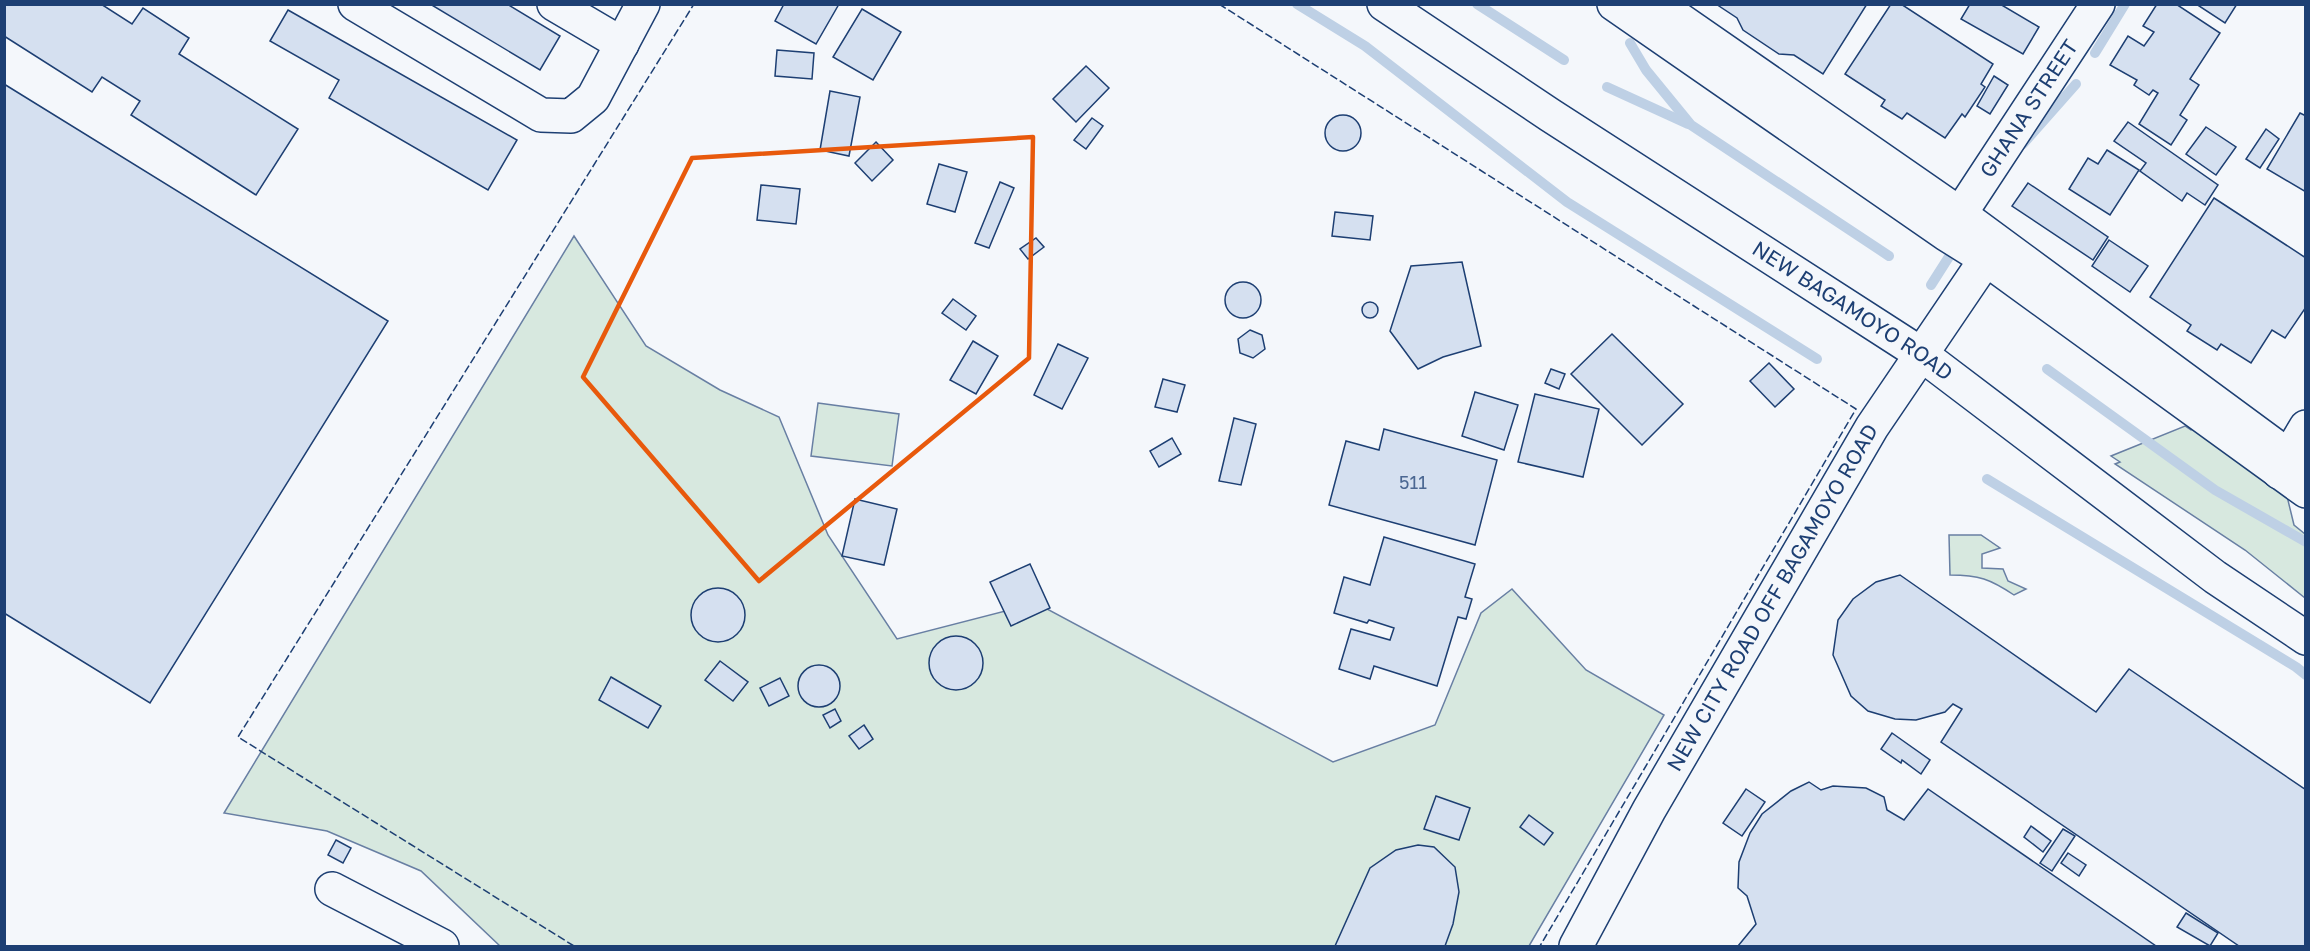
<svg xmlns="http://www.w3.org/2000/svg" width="2310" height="951" viewBox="0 0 2310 951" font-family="'Golos Text',sans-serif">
	<rect width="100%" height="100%" fill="#f4f7fb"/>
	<g fill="#d7e8df" stroke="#687fa3" stroke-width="1.5">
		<path d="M574,236L646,346L720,390L779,417L828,535L897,639L1036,603L1333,762L1435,725L1481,613L1512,589L1586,670L1664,715L1529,946H500L421,871L327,831L224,813Z"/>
		<path d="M818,403L899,414L892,466L811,456Z"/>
		<path d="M2206,423L2285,488L2294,525L2305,534V598L2245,550L2115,464L2120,462L2111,456L2185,426L2191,430Z"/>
		<path d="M1949,535H1981L2000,548L1982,554V568L2003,569L2008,581L2026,589L2014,595C1990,579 1979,575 1950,575Z"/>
	</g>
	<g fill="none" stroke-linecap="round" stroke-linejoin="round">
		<g stroke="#bed0e5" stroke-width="10">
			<path d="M1297,4L1365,46L1567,202L1817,359"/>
			<path d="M1477,4L1564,60"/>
			<path d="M1630,43L1646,70L1691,125L1889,256"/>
			<path d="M2095,53L2125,4"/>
			<path d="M1607,87L1688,124"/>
			<path d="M2023,144L2076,84"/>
			<path d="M1931,285L1952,252"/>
			<path d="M2047,369L2215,490L2306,542"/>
			<path d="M1987,479L2296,667L2306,675"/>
		</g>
	</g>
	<g fill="#d5e0f0" stroke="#1d3f73" stroke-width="1.5">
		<path d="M4,4H101L132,24L143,8L189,38L179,54L298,129L256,195L131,115L140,101L102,77L92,92L4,36Z"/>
		<path d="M430,4H507L560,36L540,70Z"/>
		<path d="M784,4H839L816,44L775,21Z"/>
		<path d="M1716,4H1867L1823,74L1794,55L1779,54L1743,30L1737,18Z"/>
		<path d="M1891,4H1901L1993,64L1981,84L1985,87L1965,117L1962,114L1945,138L1907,113L1902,119L1881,106L1885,100L1845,74Z"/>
		<path d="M1970,4H2000L2039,27L2023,54L1961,19Z"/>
		<path d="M2157,4H2176L2220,33L2190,79L2199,85L2180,115L2187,120L2171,145L2139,124L2158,93L2153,90L2149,95L2134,85L2137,80L2110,65L2128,36L2144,46L2154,32L2143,26Z"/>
		<path d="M2196,4H2237L2225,23Z"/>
		<path d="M862,9L901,32L873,80L833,57Z"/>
		<path d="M288,10L517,140L488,190L329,98L339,80L270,41Z"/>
		<path d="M777,50L814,53L812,79L775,76Z"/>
		<path d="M1086,66L1109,88L1076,122L1053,99Z"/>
		<path d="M1994,76L2008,85L1990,114L1977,106Z"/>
		<path d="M4,84L388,321L150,703L4,613Z"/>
		<path d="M830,91L860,97L849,156L820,150Z"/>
		<path d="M2300,113L2306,116V192L2267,169Z"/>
		<circle cx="1343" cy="133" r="18"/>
		<path d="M1092,118L1103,126L1086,149L1074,140Z"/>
		<path d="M2128,122L2218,185L2205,205L2187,193L2182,201L2140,171L2146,163L2114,141Z"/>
		<path d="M2206,127L2236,147L2216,175L2186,154Z"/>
		<path d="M2266,129L2279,139L2260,168L2246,159Z"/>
		<path d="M876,142L893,160L872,181L855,163Z"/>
		<path d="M2107,150L2139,170L2110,215L2069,189L2088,158L2098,164Z"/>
		<path d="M939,164L967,172L955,212L927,204Z"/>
		<path d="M1000,182L1014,188L989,248L975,243Z"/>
		<path d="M2028,183L2108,237L2093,260L2012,206Z"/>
		<path d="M761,185L800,189L796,224L757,220Z"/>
		<path d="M2214,198L2306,258V307L2285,338L2272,330L2251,363L2221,344L2217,350L2187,331L2191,325L2150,297Z"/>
		<path d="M1335,212L1373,216L1370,240L1332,236Z"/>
		<path d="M1036,238L1044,247L1028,259L1020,249Z"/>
		<path d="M2109,240L2148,266L2130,292L2092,266Z"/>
		<path d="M1462,262L1481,346L1443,357L1418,369L1390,331L1411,266Z"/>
		<circle cx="1243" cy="300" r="18"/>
		<path d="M953,299L976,316L966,330L942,313Z"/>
		<circle cx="1370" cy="310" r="8"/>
		<path d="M1250,330L1262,335L1265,349L1253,358L1240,353L1238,339Z"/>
		<path d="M1612,334L1683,404L1642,445L1571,374Z"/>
		<path d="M973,341L998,356L976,394L950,380Z"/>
		<path d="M1058,344L1088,358L1062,409L1034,395Z"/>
		<path d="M1769,363L1794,389L1775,407L1750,381Z"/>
		<path d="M1551,369L1565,374L1559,389L1545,383Z"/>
		<path d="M1163,379L1185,385L1177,412L1155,407Z"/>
		<path d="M1475,392L1518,405L1504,450L1462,436Z"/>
		<path d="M1535,394L1599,409L1583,477L1518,462Z"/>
		<path d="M1234,418L1256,424L1241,485L1219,481Z"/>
		<path d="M1384,429L1497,460L1475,545L1329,505L1346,441L1379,450Z"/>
		<path d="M1172,438L1181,454L1159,467L1150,451Z"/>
		<path d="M855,499L897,509L884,565L842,556Z"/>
		<path d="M1384,537L1475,564L1465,597L1472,599L1466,619L1458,617L1437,686L1374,666L1370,679L1339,669L1351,629L1390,640L1394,628L1369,620L1367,623L1334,613L1344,577L1370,585Z"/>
		<path d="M1030,564L1050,608L1011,626L990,582Z"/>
		<path d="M1900,575L2096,712L2129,669L2306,790V946H2239L1941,742L1962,709L1953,704L1945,712L1916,720L1895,719L1868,711L1851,696L1833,655L1838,620L1853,599L1876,582Z"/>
		<circle cx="718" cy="615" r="27"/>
		<circle cx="956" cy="663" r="27"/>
		<path d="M720,661L748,682L733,701L705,680Z"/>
		<circle cx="819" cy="686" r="21"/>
		<path d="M611,677L661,706L648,728L599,700Z"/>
		<path d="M780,678L789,696L769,706L760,688Z"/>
		<path d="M835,709L841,721L830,728L823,715Z"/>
		<path d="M864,725L873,739L859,749L849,736Z"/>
		<path d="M1892,733L1930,760L1921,774L1902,760L1901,763L1881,749Z"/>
		<path d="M1809,782L1821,790L1833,786L1866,788L1884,797L1887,810L1904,820L1928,789L2156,946H1738L1756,924L1747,896L1738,888L1739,862L1750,833L1762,814L1791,791Z"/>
		<path d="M1746,789L1765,802L1742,836L1723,823Z"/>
		<path d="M1436,796L1470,808L1459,840L1424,829Z"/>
		<path d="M1529,815L1553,833L1544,845L1520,827Z"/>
		<path d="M2031,826L2051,841L2043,852L2024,837Z"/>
		<path d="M2063,829L2075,836L2052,871L2040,863Z"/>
		<path d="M336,840L351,848L343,863L328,855Z"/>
		<path d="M1418,845L1434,847L1455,867L1459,892L1453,924L1445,946H1335L1370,868L1396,850Z"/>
		<path d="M2068,853L2086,865L2079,876L2061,863Z"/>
		<path d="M2186,913L2218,933L2210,946L2177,927Z"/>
	</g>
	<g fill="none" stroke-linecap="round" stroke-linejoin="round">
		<defs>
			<g id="minor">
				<path d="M355,4L541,115L571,116L593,98L643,4"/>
				<path d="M554,4L622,44"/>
				<path d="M1657,4L1960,214L2306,469"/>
				<path id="s1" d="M1960,214L2098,4"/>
				<path d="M2279,472L2306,427"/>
				<path d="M332,889L442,946"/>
				<path id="s2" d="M1576,946L1649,810L1872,427L1986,259"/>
			</g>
			<g id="highway">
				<path id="s3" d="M1384,4L1550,115L1921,354L2215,577L2306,638"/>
				<path d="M1614,4L1946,234L1986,259L2306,491"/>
			</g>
		</defs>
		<use href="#minor" stroke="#1d3f73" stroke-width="36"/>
		<use href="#highway" stroke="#1d3f73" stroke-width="36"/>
		<use href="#minor" stroke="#f4f7fb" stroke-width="33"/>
		<use href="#highway" stroke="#f4f7fb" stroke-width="33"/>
		<g stroke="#1d3f73" stroke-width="1.5" stroke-dasharray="8 3" stroke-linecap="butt">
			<path d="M1219,4L1856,409L1540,946"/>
			<path d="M574,946L238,737L694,4"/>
		</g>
	</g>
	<path fill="none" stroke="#e8590c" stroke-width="4.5" stroke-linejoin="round" d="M1033,137L1029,358L759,581L583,377L692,158Z"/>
	<g text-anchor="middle" stroke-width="4.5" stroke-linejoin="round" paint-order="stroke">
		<g font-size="18" fill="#4b6792">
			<text x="1413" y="489">511</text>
		</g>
		<g font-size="21" fill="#1d3f73" stroke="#f4f7fb">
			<text dy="7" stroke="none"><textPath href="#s1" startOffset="126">GHANA STREET</textPath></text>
			<text dy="7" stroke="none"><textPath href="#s3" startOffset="560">NEW BAGAMOYO ROAD</textPath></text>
			<text dy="7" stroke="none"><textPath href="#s2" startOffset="400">NEW CITY ROAD OFF BAGAMOYO ROAD</textPath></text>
		</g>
	</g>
	<rect width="2310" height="951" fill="none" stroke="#1d3f73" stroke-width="12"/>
</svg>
